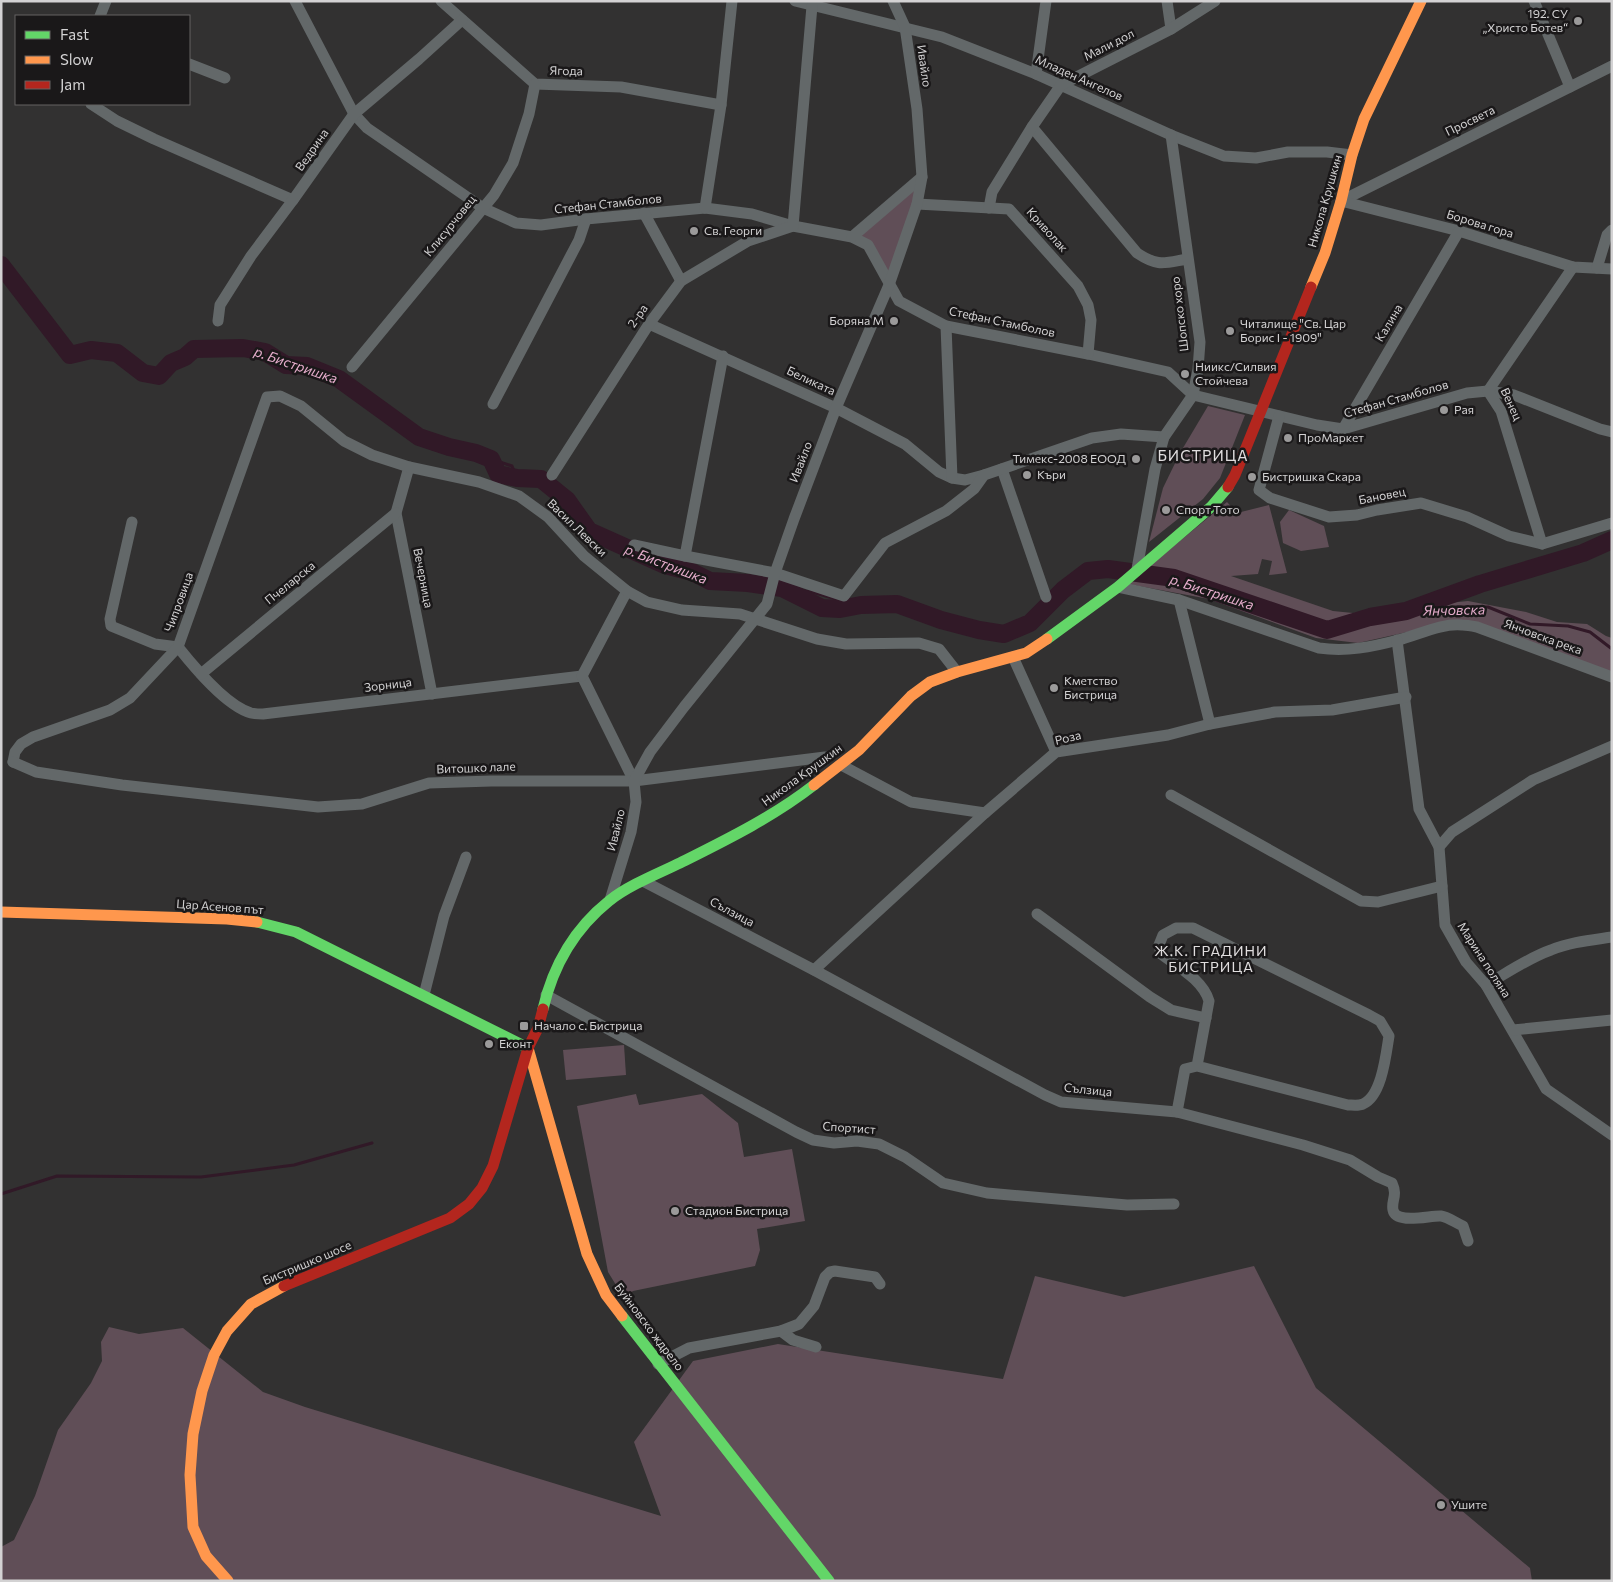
<svg xmlns="http://www.w3.org/2000/svg" width="1613" height="1582" viewBox="0 0 1613 1582" font-family="Commissioner,sans-serif">
	<rect width="100%" height="100%" fill="#323131"/>
	<g fill="#604e57">
		<path d="M922,177L889,285L868,245L852,237Z"/>
		<path d="M1208,406L1245,415L1220,478L1203,499L1149,542L1163,488L1180,453Z"/>
		<path d="M1227,502L1237,513L1269,505L1287,573L1269,575L1272,561L1262,559L1258,574L1231,576L1333,611L1353,613L1468,601L1526,612L1557,622L1587,624L1606,636L1612,638V673L1461,620L1358,643L1316,638L1209,599L1128,584Z"/>
		<path d="M1289,510L1324,526L1329,547L1301,551L1283,543L1280,522Z"/>
		<path d="M624,1045L626,1075L566,1080L563,1050Z"/>
		<path d="M636,1094L639,1105L702,1094L738,1123L744,1157L792,1149L805,1221L757,1229L760,1250L755,1266L633,1291L624,1298L608,1272L577,1106Z"/>
		<path d="M1254,1266L1316,1388L1530,1568L1532,1581H1V1547L14,1540L35,1496L58,1430L91,1383L102,1361L101,1342L109,1327L139,1334L183,1328L263,1392L305,1407L661,1516L634,1442L693,1361L778,1344L1003,1379L1035,1276L1124,1297Z"/>
	</g>
	<g fill="none" stroke-linecap="round" stroke-linejoin="round">
		<g stroke="#311927" stroke-width="3">
			<path d="M491,459L512,466L517,478"/>
			<path d="M782,588L812,592L836,599"/>
			<path d="M842,601L861,605"/>
			<path d="M1406,611L1456,607H1488L1530,624L1568,626L1590,632L1612,649"/>
			<path d="M1,1194L57,1176L201,1177L294,1165L372,1143"/>
		</g>
		<path stroke="#311927" stroke-width="18" d="M1,265L70,355L91,350L117,353L143,373L159,376L171,363L185,357L194,349L243,348L265,352L286,365L307,366L339,379L419,437L449,447L476,453L491,459L498,474L517,478L541,479L567,500L589,531L665,565L692,572L710,581L748,583L782,588L822,608L840,609L861,605L897,604L941,620L979,630L1004,634L1030,623L1063,590L1088,571L1108,569L1174,578L1327,630L1370,617L1406,611L1480,584L1583,553L1612,540"/>
		<g stroke="#636869" stroke-width="11">
			<path d="M295,1L354,114L367,128L483,208L516,223L541,225L586,219L705,208L752,214L793,226L852,237L868,245L899,301L946,326L1088,354L1168,372L1193,395L1317,425L1343,429L1467,393L1488,391L1514,395L1600,429L1612,432"/>
			<path d="M441,1L535,84L621,87L721,105"/>
			<path d="M795,1L942,37L1036,74L1171,135L1224,156L1256,158L1288,152H1327L1352,155"/>
			<path d="M1167,1L1171,29"/>
			<path d="M1534,1L1570,87"/>
			<path d="M100,16L106,1"/>
			<path d="M189,64L225,78"/>
			<path d="M1036,74L1046,1"/>
			<path d="M91,104L117,121L154,139L293,200"/>
			<path d="M1032,127L1137,253C1158,267 1164,263 1187,259"/>
			<path d="M1341,201L1612,66"/>
			<path d="M1341,201L1459,231L1573,267L1612,269"/>
			<path d="M917,204L1009,209L1078,286L1088,305L1091,320L1088,354"/>
			<path d="M705,208L721,105L732,1"/>
			<path d="M989,208L992,192L1032,127L1061,85L1171,29L1215,1"/>
			<path d="M644,213L681,281"/>
			<path d="M852,237L922,177"/>
			<path d="M1597,268L1607,235L1612,230"/>
			<path d="M218,321L220,305L251,256L293,200L354,114L419,59L462,20"/>
			<path d="M649,324L836,408L905,444L939,472L952,478L965,480L984,475"/>
			<path d="M946,326L952,478"/>
			<path d="M352,367L494,195L513,163L529,114L535,84"/>
			<path d="M493,404L579,240L586,219"/>
			<path d="M1279,416L1259,490L1270,498L1329,517L1357,515L1377,510L1421,503L1467,517L1509,536L1542,544L1612,523"/>
			<path d="M1343,429L1459,231"/>
			<path d="M409,467L396,513L432,694"/>
			<path d="M1002,469L1046,597"/>
			<path d="M552,475L649,324L681,281L748,241L793,226L812,6"/>
			<path d="M132,522L110,619L111,626L155,644L178,647C194,667 226,706 251,713C255,714 259,714 263,714L582,676"/>
			<path d="M1542,544L1501,411L1488,391L1573,267"/>
			<path d="M634,545L685,556L775,573L844,596L885,543L946,511L974,489L984,475L1092,438L1121,434L1164,437"/>
			<path d="M685,556L723,356"/>
			<path d="M1137,569L1155,469L1164,437L1193,395L1198,369L1200,342L1171,135"/>
			<path d="M1118,587L1179,600L1319,648C1346,652 1372,647 1398,640C1418,635 1441,623 1462,625C1467,625 1472,626 1477,627L1612,677"/>
			<path d="M1179,600L1210,724"/>
			<path d="M1397,640L1419,809L1439,847L1445,925L1466,962L1486,985L1546,1089L1612,1135"/>
			<path d="M1013,657L1056,752"/>
			<path d="M201,674L396,513"/>
			<path d="M582,676L634,781"/>
			<path d="M582,676L627,591"/>
			<path d="M13,762L15,752L21,744L33,737L110,710L130,698L178,647L267,397L280,396L301,406L344,441L372,455L409,467L479,482L519,496L548,517L584,556L627,591L647,602L682,610L740,614L817,639L846,644L919,643L939,649L957,672"/>
			<path d="M13,762L36,772L122,785L318,807L362,804L429,783L491,781H634L825,757"/>
			<path d="M841,765L911,802L985,813"/>
			<path d="M1171,795L1361,901L1378,902L1442,886"/>
			<path d="M1439,847L1452,832L1533,780L1612,746"/>
			<path d="M643,881L814,970L1045,1095L1061,1102L1177,1112L1303,1145L1350,1160L1378,1177L1392,1183C1398,1196 1391,1200 1393,1210C1396,1225 1431,1215 1441,1216C1448,1217 1456,1223 1463,1226L1468,1241"/>
			<path d="M610,900L631,832L636,802L634,781L650,752L684,707L767,604L775,573L794,519L836,408L889,285L917,204L922,177L917,109L905,27L893,1"/>
			<path d="M1037,914L1150,997L1171,1010L1206,1018"/>
			<path d="M814,970L985,813L1056,752L1168,735L1210,724L1275,712L1332,710L1406,697"/>
			<path d="M1486,985C1507,973 1528,958 1551,950C1570,942 1592,940 1612,937"/>
			<path d="M424,995L444,916L466,857"/>
			<path d="M546,995L796,1132L813,1140L834,1143L857,1141L879,1144L905,1157L943,1183L987,1193L1127,1205L1174,1204"/>
			<path d="M1513,1030L1612,1020"/>
			<path d="M1177,1112L1185,1069L1197,1066L1348,1105C1352,1105 1359,1106 1363,1104C1382,1096 1386,1054 1389,1036L1380,1021L1369,1015L1193,928H1176L1163,935L1159,945L1161,954C1178,967 1203,980 1209,1001L1197,1066"/>
			<path d="M781,1331L793,1340L816,1347"/>
			<path d="M658,1364L689,1348L781,1331L799,1324L814,1306L825,1277L830,1272L835,1271L875,1277L880,1284"/>
		</g>
		<g stroke="#63d668" stroke-width="11">
			<path d="M1047,639L1118,587L1211,507L1228,487"/>
			<path d="M257,922L296,932L528,1048"/>
			<path d="M543,1009C553,966 574,929 609,901C627,886 659,873 680,863C726,840 773,817 814,785"/>
			<path d="M622,1316L829,1581"/>
		</g>
		<g stroke="#ff974d" stroke-width="11">
			<path d="M1311,287L1325,253L1341,201L1352,155L1364,119L1421,1"/>
			<path d="M814,785L859,750L911,696L930,682L957,672L1026,653L1047,639"/>
			<path d="M1,912L227,919L257,922"/>
			<path d="M528,1048L587,1254L606,1295L622,1316"/>
			<path d="M228,1581L206,1556L193,1527L190,1475L193,1434L202,1391L214,1355L227,1331L251,1304L284,1286"/>
		</g>
		<g stroke="#b3261e" stroke-width="11">
			<path d="M1228,487L1235,475L1311,287"/>
			<path d="M284,1286L450,1218L469,1204L482,1188L493,1166L528,1048L538,1028L543,1009"/>
		</g>
	</g>
	<g fill="#9b9a9a" stroke="#1a1819" stroke-width="2">
		<circle cx="1578" cy="21" r="5"/>
		<circle cx="694" cy="231" r="5"/>
		<circle cx="894" cy="321" r="5"/>
		<circle cx="1230" cy="331" r="5"/>
		<circle cx="1185" cy="374" r="5"/>
		<circle cx="1444" cy="410" r="5"/>
		<circle cx="1288" cy="438" r="5"/>
		<circle cx="1136" cy="459" r="5"/>
		<circle cx="1027" cy="475" r="5"/>
		<circle cx="1252" cy="477" r="5"/>
		<circle cx="1166" cy="510" r="5"/>
		<circle cx="1054" cy="688" r="5"/>
		<rect x="519" y="1021" width="10" height="10" rx="2.5"/>
		<circle cx="489" cy="1044" r="5"/>
		<circle cx="675" cy="1211" r="5"/>
		<circle cx="1441" cy="1505" r="5"/>
	</g>
	<g text-anchor="middle" stroke-width="5" stroke-linejoin="round" paint-order="stroke">
		<g font-size="12" fill="#d3d2d3" stroke="#1a1819" text-anchor="start">
			<text x="1568" y="18" text-anchor="end">192. СУ<tspan x="1568" dy="14">„Христо Ботев“</tspan></text>
			<text x="704" y="235">Св. Георги</text>
			<text x="884" y="325" text-anchor="end">Боряна М</text>
			<text x="1240" y="328">Читалище "Св. Цар<tspan x="1240" dy="14">Борис I - 1909"</tspan></text>
			<text x="1195" y="371">Ниикс/Силвия<tspan x="1195" dy="14">Стойчева</tspan></text>
			<text x="1454" y="414">Рая</text>
			<text x="1298" y="442">ПроМаркет</text>
			<text x="1126" y="463" text-anchor="end">Тимекс-2008 ЕООД</text>
			<text x="1037" y="479">Къри</text>
			<text x="1262" y="481">Бистришка Скара</text>
			<text x="1176" y="514">Спорт Тото</text>
			<text x="1064" y="685">Кметство<tspan x="1064" dy="14">Бистрица</tspan></text>
			<text x="534" y="1030">Начало с. Бистрица</text>
			<text x="499" y="1048">Еконт</text>
			<text x="685" y="1215">Стадион Бистрица</text>
			<text x="1451" y="1509">Ушите</text>
		</g>
		<g font-size="12" fill="#d3d2d3" stroke="#1a1819">
			<text transform="translate(1109 45) rotate(-27)" y="4">Мали дол</text>
			<text transform="translate(924 66) rotate(82)" y="4">Ивайло</text>
			<text transform="translate(566 71) rotate(1)" y="4">Ягода</text>
			<text transform="translate(1079 78) rotate(24)" y="4">Младен Ангелов</text>
			<text transform="translate(1470 121) rotate(-26)" y="4">Просвета</text>
			<text transform="translate(312 150) rotate(-55)" y="4">Ведрина</text>
			<text transform="translate(1325 201) rotate(-74)" y="4">Никола Крушкин</text>
			<text transform="translate(608 204) rotate(-6)" y="4">Стефан Стамболов</text>
			<text transform="translate(1480 224) rotate(17)" y="4">Борова гора</text>
			<text transform="translate(450 226) rotate(-51)" y="4">Клисурчовец</text>
			<text transform="translate(1047 230) rotate(48)" y="4">Криволак</text>
			<text transform="translate(1180 314) rotate(-97)" y="4">Шопско хоро</text>
			<text transform="translate(638 316) rotate(-55)" y="4">2-ра</text>
			<text transform="translate(1002 322) rotate(12)" y="4">Стефан Стамболов</text>
			<text transform="translate(1389 323) rotate(-59)" y="4">Калина</text>
			<text transform="translate(811 381) rotate(25)" y="4">Беликата</text>
			<text transform="translate(1396 399) rotate(-16)" y="4">Стефан Стамболов</text>
			<text transform="translate(1511 404) rotate(65)" y="4">Венец</text>
			<text transform="translate(801 462) rotate(-69)" y="4">Ивайло</text>
			<text transform="translate(1382 496) rotate(-11)" y="4">Бановец</text>
			<text transform="translate(577 528) rotate(44)" y="4">Васил Левски</text>
			<text transform="translate(423 578) rotate(79)" y="4">Вечерница</text>
			<text transform="translate(290 583) rotate(-39)" y="4">Пчеларска</text>
			<text transform="translate(179 602) rotate(-70)" y="4">Чипровица</text>
			<text transform="translate(1543 637) rotate(20)" y="4">Янчовска река</text>
			<text transform="translate(388 685) rotate(-7)" y="4">Зорница</text>
			<text transform="translate(1068 738) rotate(-13)" y="4">Роза</text>
			<text transform="translate(476 768) rotate(-2)" y="4">Витошко лале</text>
			<text transform="translate(802 775) rotate(-36)" y="4">Никола Крушкин</text>
			<text transform="translate(616 830) rotate(-76)" y="4">Ивайло</text>
			<text transform="translate(220 907) rotate(4)" y="4">Цар Асенов път</text>
			<text transform="translate(732 912) rotate(28)" y="4">Сълзица</text>
			<text transform="translate(1484 960) rotate(57)" y="4">Марина поляна</text>
			<text transform="translate(1088 1090) rotate(6)" y="4">Сълзица</text>
			<text transform="translate(849 1128) rotate(4)" y="4">Спортист</text>
			<text transform="translate(307 1263) rotate(-23)" y="4">Бистришко шосе</text>
			<text transform="translate(649 1327) rotate(53)" y="4">Буйновско ждрело</text>
		</g>
		<g font-size="14" font-style="italic" fill="#e6adcc" stroke="#1a1819">
			<text transform="translate(296 365) rotate(19)" y="5">р. Бистришка</text>
			<text transform="translate(666 564) rotate(21)" y="5">р. Бистришка</text>
			<text transform="translate(1212 592) rotate(18)" y="5">р. Бистришка</text>
			<text transform="translate(1454 610) rotate(-1)" y="5">Янчовска</text>
		</g>
		<g font-size="14" letter-spacing="1" fill="#e1dedf" stroke="#1a1819">
			<text x="1211" y="956">Ж.К. ГРАДИНИ<tspan x="1211" dy="16">БИСТРИЦА</tspan></text>
		</g>
		<g font-size="15" letter-spacing="1" fill="#e1dedf" stroke="#1a1819">
			<text x="1203" y="461">БИСТРИЦА</text>
		</g>
	</g>
	<rect width="1613" height="1582" fill="none" stroke="#d3d2d3" stroke-width="5"/>
	<rect x="15" y="15" width="175" height="90" fill="#1a1819" stroke="#646263"/>
	<rect x="25" y="31" width="25" height="8" fill="#63d668" stroke="#646263"/>
	<text x="60" y="40" font-size="15" fill="#d3d2d3">Fast</text>
	<rect x="25" y="56" width="25" height="8" fill="#ff974d" stroke="#646263"/>
	<text x="60" y="65" font-size="15" fill="#d3d2d3">Slow</text>
	<rect x="25" y="81" width="25" height="8" fill="#b3261e" stroke="#646263"/>
	<text x="60" y="90" font-size="15" fill="#d3d2d3">Jam</text>
</svg>
